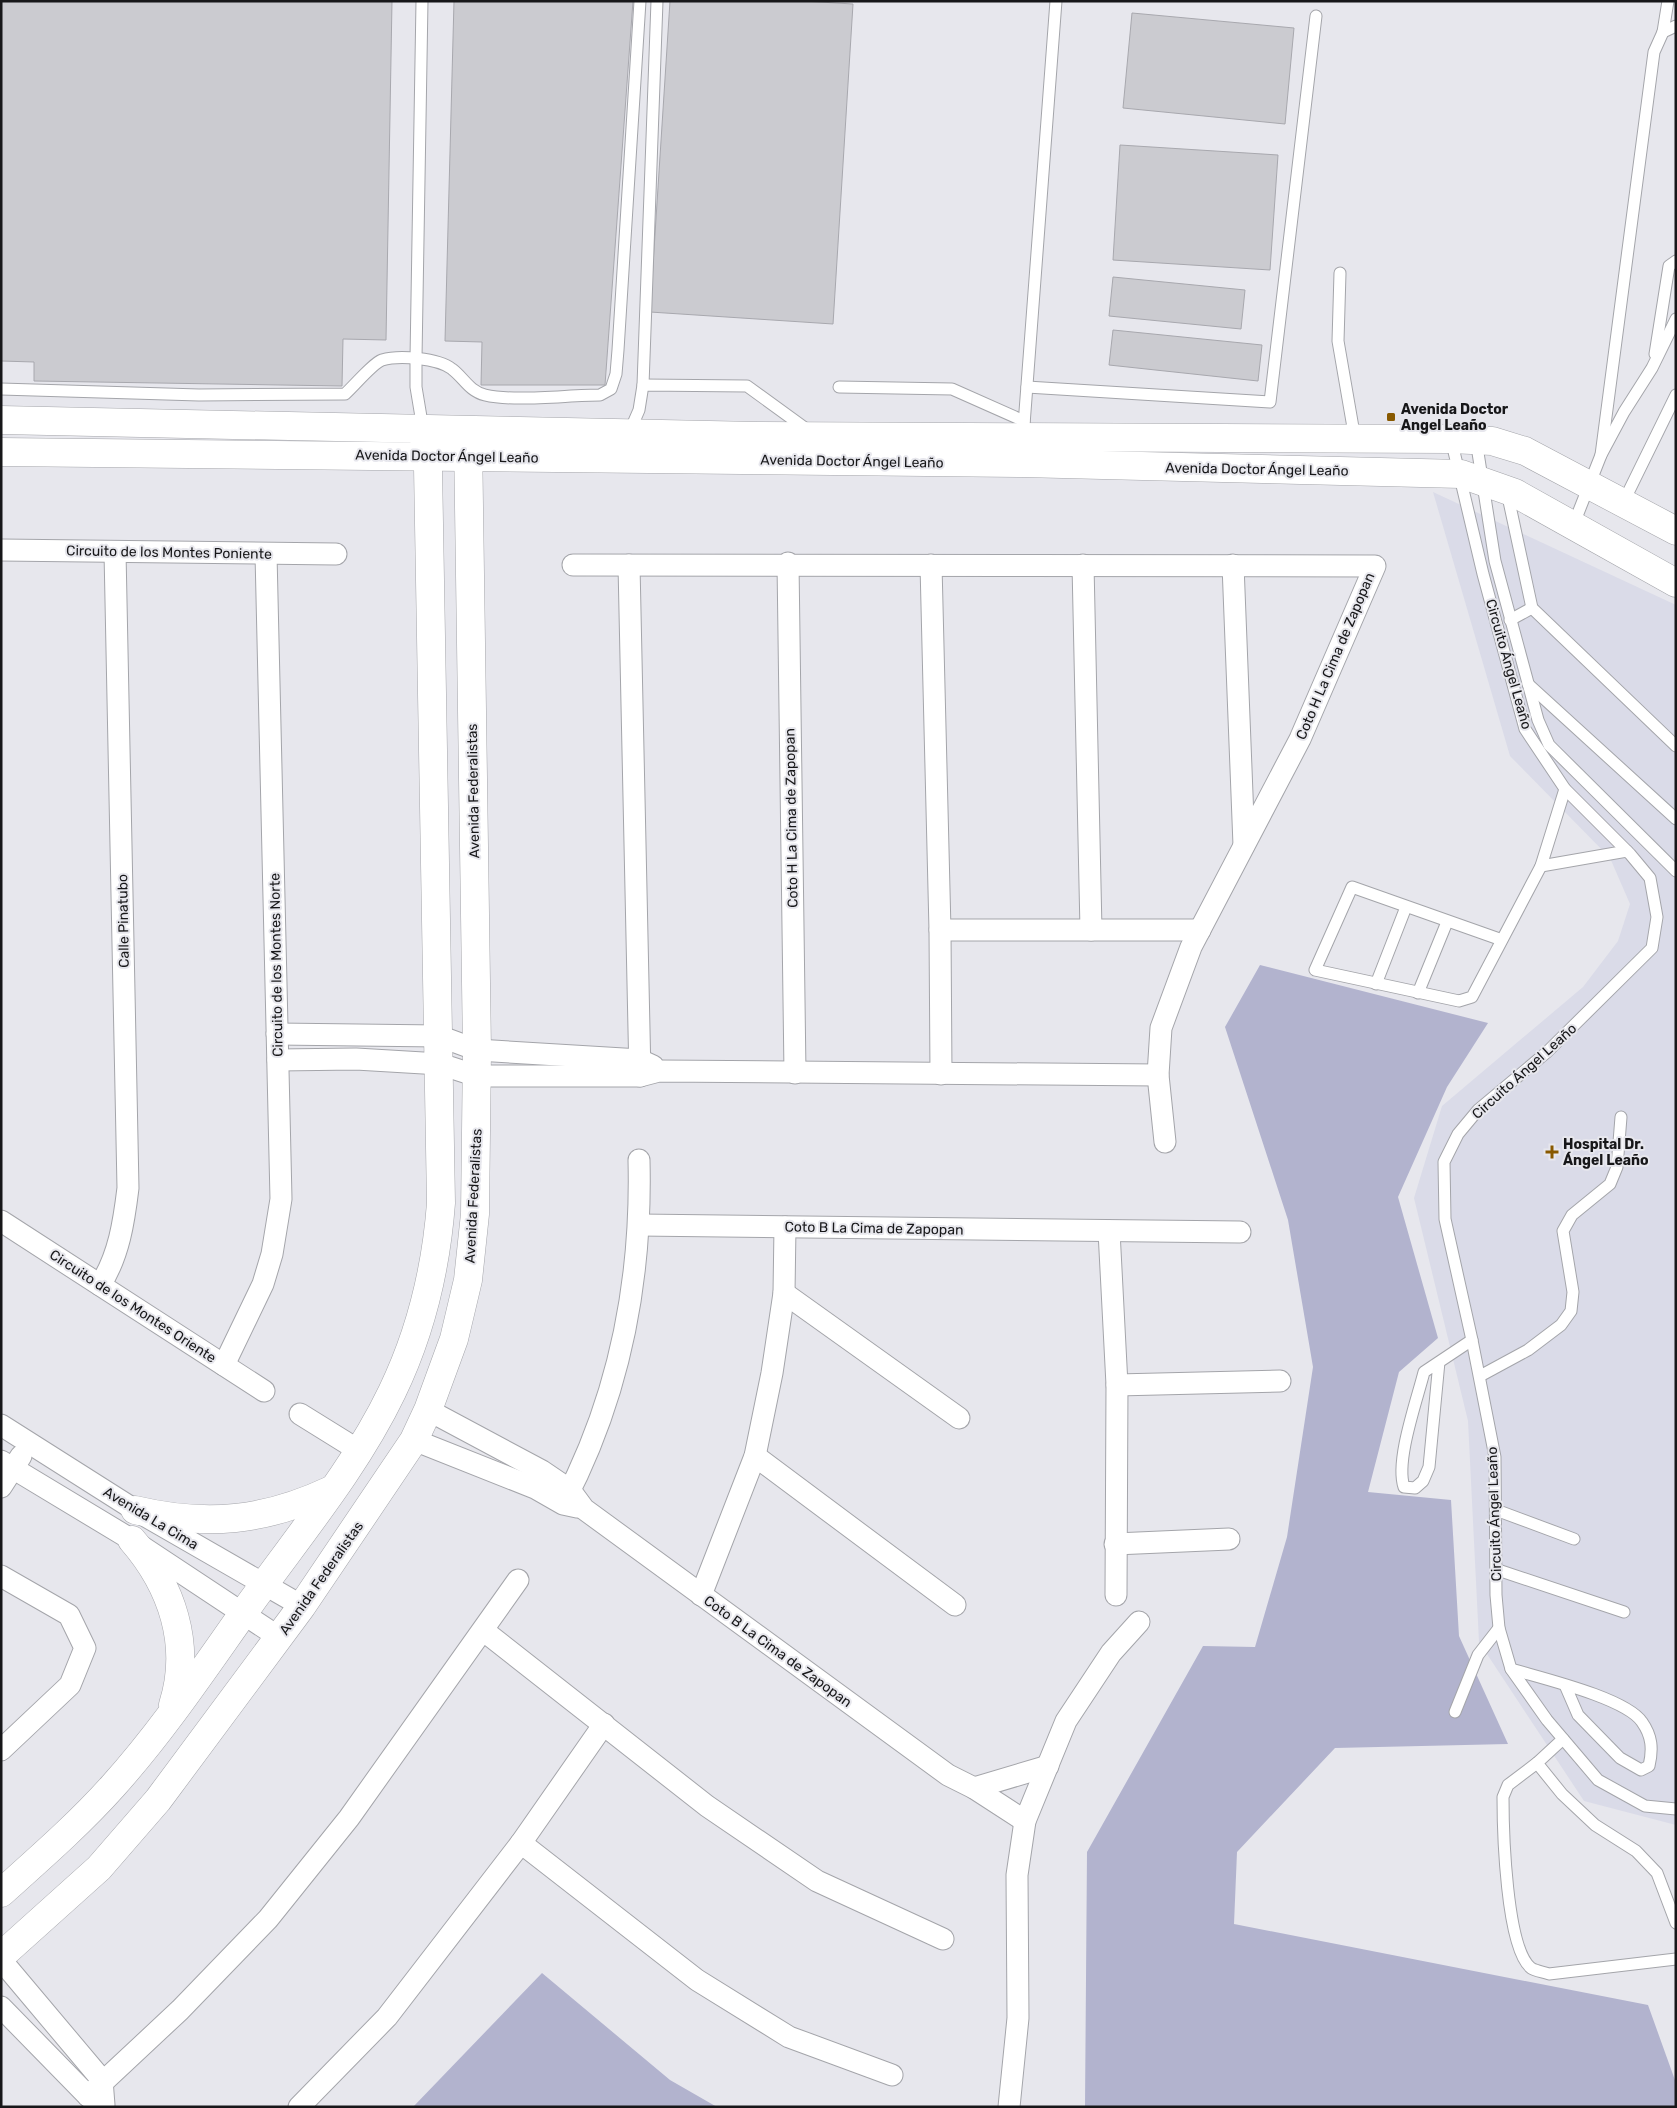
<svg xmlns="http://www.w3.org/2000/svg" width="1677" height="2108" viewBox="0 0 1677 2108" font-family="Rubik,sans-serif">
	<rect width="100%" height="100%" fill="#e7e7ed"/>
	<path fill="#dadbe8" d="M1433,492L1676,605V1825L1584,1801L1479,1642L1468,1421L1414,1198L1442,1106L1583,987L1618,941L1630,904L1610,858L1510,756Z"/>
	<g fill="#b2b3ce">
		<path d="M1260,965L1488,1023L1447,1087L1398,1197L1438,1338L1399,1372L1368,1492L1451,1500L1459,1636L1508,1744L1335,1748L1237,1852L1234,1924L1648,2005L1676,2083V2107H1085L1087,1852L1203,1646L1255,1647L1287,1537L1313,1367L1288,1220L1225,1027Z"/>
		<path d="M542,1973L670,2080L717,2107H413Z"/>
	</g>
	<g fill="#cbcbd0" stroke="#a8a8ae">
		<path d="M1,1H392L386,340L343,339L342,386L34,381V362L1,361Z"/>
		<path d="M454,1H633L605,385H481L482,342L445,341Z"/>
		<path d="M670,1H803L853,4L833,324L650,312Z"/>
		<path d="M1132,13L1294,28L1285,124L1123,108Z"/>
		<path d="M1120,145L1278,155L1270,270L1113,260Z"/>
		<path d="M1113,277L1245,290L1241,329L1109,316Z"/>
		<path d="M1113,330L1262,345L1258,381L1109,365Z"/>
	</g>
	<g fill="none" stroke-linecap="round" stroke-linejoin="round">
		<defs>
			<g id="lane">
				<path d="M422,1L416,358V387L423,429"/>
				<path d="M1663,32L1668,1"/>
				<path d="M1340,273L1338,341L1355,439"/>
				<path d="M1655,354L1669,266L1676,261"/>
				<path d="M643,385L657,1"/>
				<path d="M839,387L952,389L1024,421"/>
				<path d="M1027,387L1270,402L1316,16"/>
				<path d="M1,389L199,395L345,394C353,387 373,363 382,360C399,355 438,358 452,369C464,378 469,391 485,395C514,402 568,395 600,395L611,389L616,374L618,350L640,1"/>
				<path d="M629,433L639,410L643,385L747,386L809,431"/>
				<path d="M1023,438L1056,1"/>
				<path d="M1451,439L1483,574L1525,729L1565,789L1630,854L1650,878L1657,917L1652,948L1547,1052L1478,1110L1458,1134L1444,1162L1445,1219L1472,1340L1495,1457L1496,1595L1499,1628L1511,1669L1547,1720L1598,1780L1645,1806L1676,1809"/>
				<path d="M1476,440L1495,561L1538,720L1549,745L1676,871"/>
				<path d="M1601,455L1654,52L1663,32L1676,26"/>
				<path d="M1507,492L1532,608L1676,746"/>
				<path d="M1623,503L1676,395"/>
				<path d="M1573,526L1601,455L1624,412L1652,368L1676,319"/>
				<path d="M1510,620L1532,608"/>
				<path d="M1528,684L1676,819"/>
				<path d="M1541,866L1627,851"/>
				<path d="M1502,940L1352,887L1315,970L1459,1001L1472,997L1541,866L1565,789"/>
				<path d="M1376,984L1406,907"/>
				<path d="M1418,993L1447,922"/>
				<path d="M1439,1362L1424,1372C1417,1400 1395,1461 1404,1487L1415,1488L1423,1481L1429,1467L1439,1362L1472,1340"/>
				<path d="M1480,1376L1528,1350L1561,1325L1571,1311L1573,1292L1563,1231L1572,1215L1610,1184L1617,1167L1621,1117"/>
				<path d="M1496,1510L1574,1539"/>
				<path d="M1498,1570L1624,1612"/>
				<path d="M1511,1669C1541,1678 1626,1698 1642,1722C1652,1736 1653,1749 1649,1766L1641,1770L1620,1758L1578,1715L1565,1685"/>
				<path d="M1455,1712L1478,1655L1499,1628"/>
				<path d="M1563,1739L1537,1763L1562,1794L1595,1825L1636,1851L1657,1873L1676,1923"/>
				<path d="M1537,1763L1508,1785L1503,1797C1503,1830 1506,1948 1531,1968C1535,1971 1544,1972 1549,1974L1676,1959"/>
			</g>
			<g id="street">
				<path d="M1,550L336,554"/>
				<path d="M788,563L795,1073"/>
				<path d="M573,565L1375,566L1300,739L1191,947L1161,1028L1158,1075L1165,1142"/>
				<path d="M629,565L640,1076"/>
				<path d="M931,565L940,930L941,1074"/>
				<path d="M1083,565L1091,930"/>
				<path d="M1233,565L1244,845"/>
				<path d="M940,930H1200"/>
				<path d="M277,1034L439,1036L477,1050L640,1060L653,1066"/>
				<path d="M278,1060L356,1059L440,1064L477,1076H640L659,1071L1158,1075"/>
				<path d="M1,1221L264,1391"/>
				<path d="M639,1225L1240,1232"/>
				<path d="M1109,1231L1117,1385L1116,1595"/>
				<path d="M100,1285C119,1256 124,1221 128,1188L115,552"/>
				<path d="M784,1293L959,1418"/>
				<path d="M224,1365L263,1284L272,1254L281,1199L266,554"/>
				<path d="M1117,1385L1280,1381"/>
				<path d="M428,1410L542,1471L570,1490L584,1509L948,1775L974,1788L1025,1821"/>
				<path d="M300,1414L358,1450"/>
				<path d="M1,1425L135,1510L302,1606"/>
				<path d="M414,1440L535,1488L563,1504L577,1507"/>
				<path d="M755,1456L955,1605"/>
				<path d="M1,1461L132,1540L280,1638"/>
				<path d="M1,1487L21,1456"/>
				<path d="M564,1502C620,1395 642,1280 639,1160"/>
				<path d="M1115,1544L1229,1539"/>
				<path d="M1,1576L69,1615L85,1648L70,1685L1,1750"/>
				<path d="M701,1595L755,1456L772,1373L784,1293L785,1227"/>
				<path d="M484,1631L707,1806L817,1881L943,1939"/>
				<path d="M974,1788L1048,1766"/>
				<path d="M521,1843L697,1980L789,2037L892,2075"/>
				<path d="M1,1960L102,2080L104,2105"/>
				<path d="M1,2007L88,2096L99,2102"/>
				<path d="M88,2096L180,2010L268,1919L349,1818L518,1580"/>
				<path d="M299,2107L387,2017L521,1843L604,1724"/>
				<path d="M1009,2107L1018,2018L1017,1875L1025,1821L1066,1721L1111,1653L1139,1622"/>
			</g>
			<g id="secondary">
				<path d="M1,420L757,436L1451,439L1492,441L1525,451L1676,531"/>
				<path d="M1,452L1022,463L1461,474L1515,493L1676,583"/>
				<path d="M135,1510C207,1527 265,1521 331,1490"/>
				<path d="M132,1540C172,1586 192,1645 173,1705"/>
				<path d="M1,1893C40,1858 79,1824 113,1786C165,1728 207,1664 252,1601C300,1534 356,1467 392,1392C421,1332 436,1269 441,1203L428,467L424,438"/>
				<path d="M1,1956L99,1868L158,1800L302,1606L414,1440L428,1410L454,1339L468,1280L475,1214L477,1050L468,439"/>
			</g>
		</defs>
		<use href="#lane" stroke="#a4a5aa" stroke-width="13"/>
		<use href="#street" stroke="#a4a5aa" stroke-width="23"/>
		<use href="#secondary" stroke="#a4a5aa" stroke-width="29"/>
		<use href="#lane" stroke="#fff" stroke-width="11"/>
		<use href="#street" stroke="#fff" stroke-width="21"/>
		<use href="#secondary" stroke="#fff" stroke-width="28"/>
	</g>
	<g fill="#885900" stroke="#e7e7ed" stroke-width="2">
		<rect x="1386" y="412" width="10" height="10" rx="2.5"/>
		<path d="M1549.5 1144.5h5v5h5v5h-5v5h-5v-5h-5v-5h5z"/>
	</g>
	<g text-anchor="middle" stroke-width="4" stroke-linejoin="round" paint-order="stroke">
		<g font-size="14" font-weight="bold" fill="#171719" stroke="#e7e7ed" text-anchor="start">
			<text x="1401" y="414">Avenida Doctor<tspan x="1401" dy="16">Angel Leaño</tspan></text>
			<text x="1563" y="1149">Hospital Dr.<tspan x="1563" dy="16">Ángel Leaño</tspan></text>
		</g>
		<g font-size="14" fill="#171719" stroke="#e7e7ed">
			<text transform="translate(447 456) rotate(1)" y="5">Avenida Doctor Ángel Leaño</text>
			<text transform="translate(852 461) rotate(1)" y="5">Avenida Doctor Ángel Leaño</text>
			<text transform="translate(1257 469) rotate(1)" y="5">Avenida Doctor Ángel Leaño</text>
			<text transform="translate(169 552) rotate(1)" y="5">Circuito de los Montes Poniente</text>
			<text transform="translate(1335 656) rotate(-67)" y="5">Coto H La Cima de Zapopan</text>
			<text transform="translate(1509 664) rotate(74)" y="5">Circuito Ángel Leaño</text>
			<text transform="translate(473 791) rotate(-91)" y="5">Avenida Federalistas</text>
			<text transform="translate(791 818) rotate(-91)" y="5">Coto H La Cima de Zapopan</text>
			<text transform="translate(123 921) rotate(-91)" y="5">Calle Pinatubo</text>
			<text transform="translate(276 965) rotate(-91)" y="5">Circuito de los Montes Norte</text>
			<text transform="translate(1524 1071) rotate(-42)" y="5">Circuito Ángel Leaño</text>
			<text transform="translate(473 1196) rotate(-87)" y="5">Avenida Federalistas</text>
			<text transform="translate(874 1228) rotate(1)" y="5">Coto B La Cima de Zapopan</text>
			<text transform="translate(133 1306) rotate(33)" y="5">Circuito de los Montes Oriente</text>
			<text transform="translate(1494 1514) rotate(-92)" y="5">Circuito Ángel Leaño</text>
			<text transform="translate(151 1518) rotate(31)" y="5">Avenida La Cima</text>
			<text transform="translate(321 1578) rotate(-55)" y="5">Avenida Federalistas</text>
			<text transform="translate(778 1651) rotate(36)" y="5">Coto B La Cima de Zapopan</text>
		</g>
	</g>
	<rect width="1677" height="2108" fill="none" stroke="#171719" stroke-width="5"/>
</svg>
